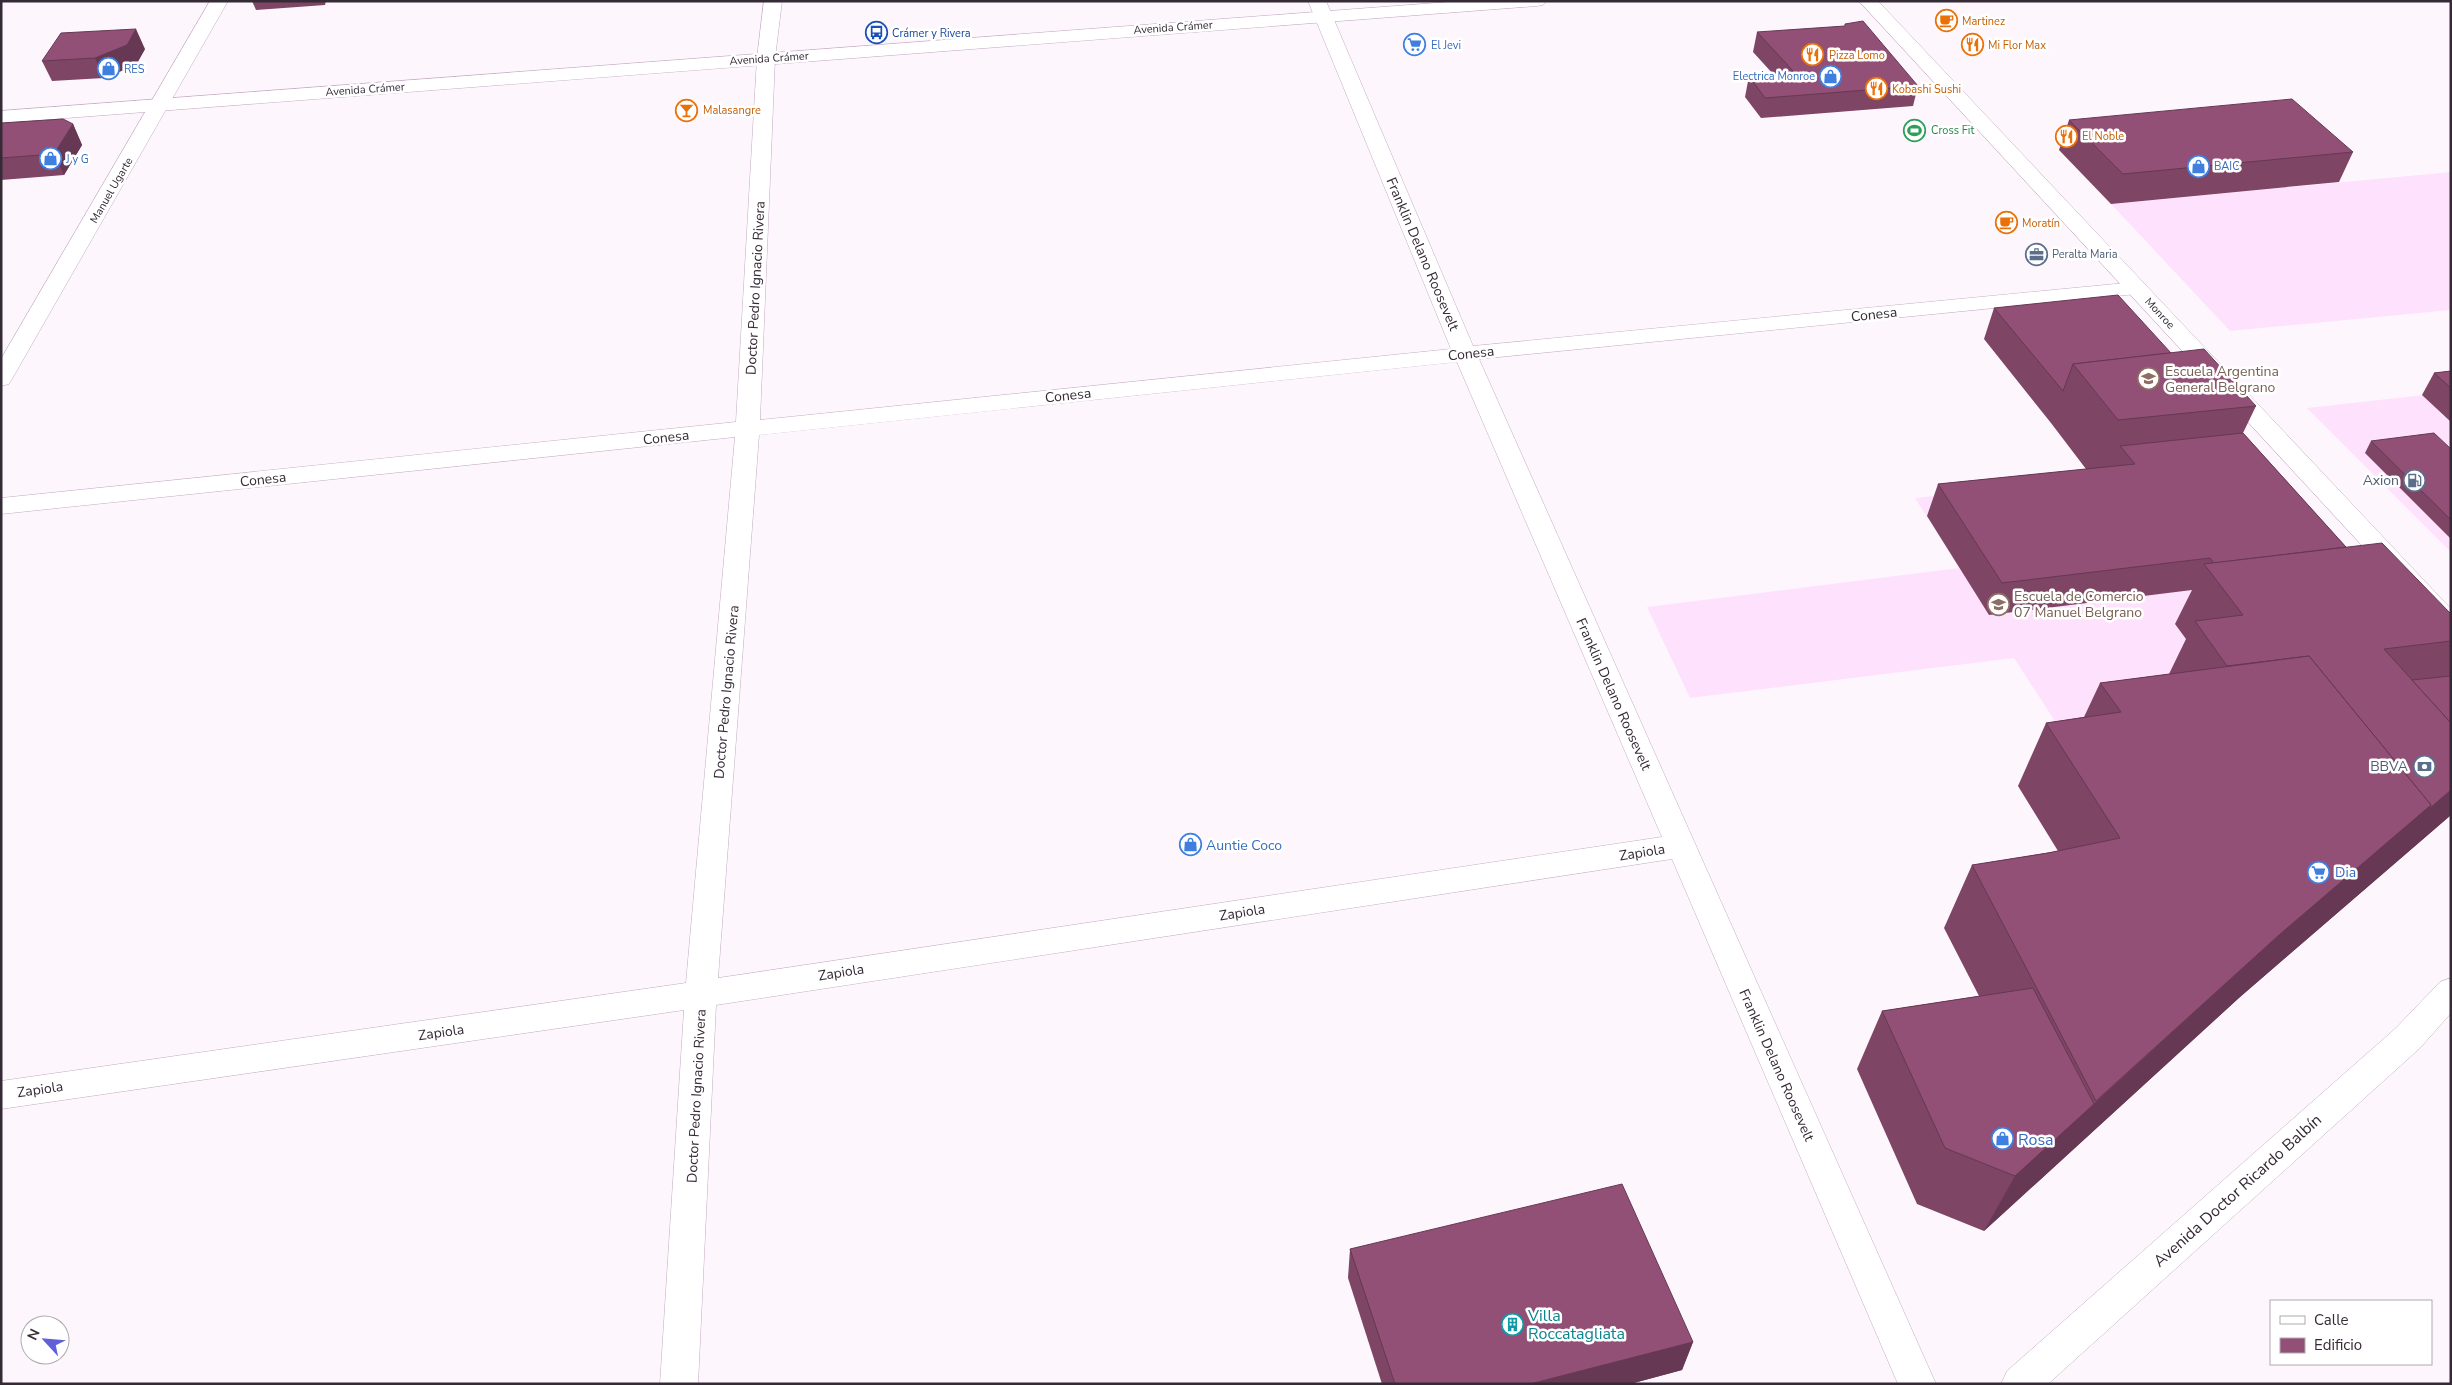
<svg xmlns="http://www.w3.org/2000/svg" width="2452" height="1385" viewBox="0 0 2452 1385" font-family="'Nunito Sans',sans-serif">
	<rect width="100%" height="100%" fill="#fdf7fd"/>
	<g fill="#fee2fd">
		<path d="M2451,172V310L2230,331L2111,204Z"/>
		<path d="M2451,392V552L2307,408Z"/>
		<path d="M2228,465L2348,602L2176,624L2212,675L2071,746L2014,658L1690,698L1647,607L1959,568L1915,498Z"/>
	</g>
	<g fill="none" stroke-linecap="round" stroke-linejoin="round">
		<defs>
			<g id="minor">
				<path d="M210,1H228L12,379L9,384L1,386V359Z"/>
				<path d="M764,1H782L775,58L760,420L1451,349L1308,1H1326L1473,346L2136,282L2144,283L2147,288L2144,293L2136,294L1479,359L1936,1384H1898L1672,859L716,1005L698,1384H660L684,1010L1,1109V1081L686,983L735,437L1,514V498L736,422L757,58ZM1457,362L1662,837L718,978L759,435Z"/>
			</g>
			<g id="secondary">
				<path d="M1462,1H1546L1543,5L1537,6L1,123V111Z"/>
				<path d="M1859,1H1878L2451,609V635L2442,632Z"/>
				<path d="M2451,978V1013L2420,1048L2048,1384H2001L2007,1371L2396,1028L2440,982Z"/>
			</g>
		</defs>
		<use href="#minor" stroke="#c4a9c3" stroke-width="1"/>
		<use href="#secondary" stroke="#c4a9c3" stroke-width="1"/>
		<use href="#minor" fill="#fff" fill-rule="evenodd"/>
		<use href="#secondary" fill="#fff" fill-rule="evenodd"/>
	</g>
	<g fill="#7e4565">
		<path d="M252,1H326L325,5L256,10Z"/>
		<path d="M1757,32L1918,86L1913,106L1761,118L1745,97L1749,76L1774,75L1753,52Z"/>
		<path d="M145,49L136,65L104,78L52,81L42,61Z"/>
		<path d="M2069,120L2353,152L2339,182L2111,204L2059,150Z"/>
		<path d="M1,123L73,124L82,145L64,175L1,180Z"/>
		<path d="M1994,308L2171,353L2256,406L2243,433L2346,547L2451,614V674L2450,676L2451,677V815L2240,997L1984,1231L1917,1204L1857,1069L1882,1011L1979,996L1944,928L1972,865L2058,851L2018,786L2046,723L2084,717L2100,683L2169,674L2186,639L2175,624L2192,590L1989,615L1927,516L1938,484L2086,469L2051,423L1984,339Z"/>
		<path d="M2451,371V422L2422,395L2434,373Z"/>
		<path d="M2371,441L2451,449V539L2365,453Z"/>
		<path d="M1350,1249L1693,1342L1682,1370L1630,1384H1382L1348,1278Z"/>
	</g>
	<g fill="#663853">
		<path d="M136,29L145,49L136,65L104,78L95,58Z"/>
		<path d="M73,124L82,145L64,175L54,154Z"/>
		<path d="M2451,790V815L2240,997L1984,1231L2015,1176L2279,935L2431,805Z"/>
		<path d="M1693,1342L1682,1370L1630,1384H1530Z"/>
	</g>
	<g fill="#925076" stroke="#663853">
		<path d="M1863,21L1918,86L1765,98L1749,76L1795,73L1757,32L1845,26V24Z"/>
		<path d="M136,29L127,45L95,58L42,61L61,33Z"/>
		<path d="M2292,99L2353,152L2123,174L2069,120Z"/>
		<path d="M63,119L73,124L54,154L1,158V123Z"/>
		<path d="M2118,295L2171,353L2073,364L2063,391L1994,308Z"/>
		<path d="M2204,349L2256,406L2118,420L2073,364Z"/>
		<path d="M2451,371V388L2434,373Z"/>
		<path d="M2243,433L2346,547L2214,563L2210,558L2002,583L1938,484L2135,464L2120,446Z"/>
		<path d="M2434,433L2451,449V520L2371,441Z"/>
		<path d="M2382,543L2451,614V641L2384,649L2451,723V790L2429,809L2431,805L2309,656L2227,666L2195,621L2243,615L2204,564Z"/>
		<path d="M2309,656L2431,805L2279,935L2096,1101L1972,865L2048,853L2120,838L2046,723L2121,712L2100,683Z"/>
		<path d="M2450,676L2451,677V723L2412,680Z"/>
		<path d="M2033,988L2094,1104L2015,1176L1945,1148L1882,1011Z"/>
		<path d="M1622,1184L1693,1342L1530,1384H1395L1350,1249Z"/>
	</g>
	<defs>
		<symbol id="cafe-ring" viewBox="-11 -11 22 22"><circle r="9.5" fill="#fff" stroke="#e8710a" stroke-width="1.5"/><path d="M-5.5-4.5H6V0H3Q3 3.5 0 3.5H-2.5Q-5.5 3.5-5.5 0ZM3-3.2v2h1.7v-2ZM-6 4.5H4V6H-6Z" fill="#e8710a"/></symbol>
		<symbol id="bus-ring" viewBox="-11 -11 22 22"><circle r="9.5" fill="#fff" stroke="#1a4fb4" stroke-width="1.5"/><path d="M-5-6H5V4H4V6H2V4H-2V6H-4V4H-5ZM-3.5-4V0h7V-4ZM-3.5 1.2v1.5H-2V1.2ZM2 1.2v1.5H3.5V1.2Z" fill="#1a4fb4"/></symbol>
		<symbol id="supermarket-ring" viewBox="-11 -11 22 22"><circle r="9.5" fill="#fff" stroke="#3f7fe0" stroke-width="1.5"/><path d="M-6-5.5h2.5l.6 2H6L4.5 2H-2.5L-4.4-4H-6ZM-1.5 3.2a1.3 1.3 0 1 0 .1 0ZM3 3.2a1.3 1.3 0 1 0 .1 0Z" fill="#3f7fe0"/></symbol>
		<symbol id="restaurant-ring" viewBox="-11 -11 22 22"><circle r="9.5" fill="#fff" stroke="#e8710a" stroke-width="1.5"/><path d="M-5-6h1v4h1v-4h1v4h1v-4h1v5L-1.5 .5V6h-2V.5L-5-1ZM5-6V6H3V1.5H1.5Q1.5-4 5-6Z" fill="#e8710a"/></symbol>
		<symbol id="shop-ring" viewBox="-11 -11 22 22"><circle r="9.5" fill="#fff" stroke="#3f7fe0" stroke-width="1.5"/><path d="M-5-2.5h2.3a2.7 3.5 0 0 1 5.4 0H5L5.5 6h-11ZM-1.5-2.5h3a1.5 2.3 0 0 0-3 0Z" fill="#3f7fe0"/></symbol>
		<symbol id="bar-ring" viewBox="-11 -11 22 22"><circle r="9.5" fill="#fff" stroke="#e8710a" stroke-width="1.5"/><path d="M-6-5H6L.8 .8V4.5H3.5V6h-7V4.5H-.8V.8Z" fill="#e8710a"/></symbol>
		<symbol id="stadium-ring" viewBox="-11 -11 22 22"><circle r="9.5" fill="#fff" stroke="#2e9e5b" stroke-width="1.5"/><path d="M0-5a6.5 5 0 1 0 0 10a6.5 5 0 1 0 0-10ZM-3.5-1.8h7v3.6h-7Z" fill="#2e9e5b"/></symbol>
		<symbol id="office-ring" viewBox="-11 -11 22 22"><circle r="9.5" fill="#fff" stroke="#5c6f8a" stroke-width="1.5"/><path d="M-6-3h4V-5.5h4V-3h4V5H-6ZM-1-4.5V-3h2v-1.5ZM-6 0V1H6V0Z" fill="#5c6f8a"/></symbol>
		<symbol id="school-ring" viewBox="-11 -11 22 22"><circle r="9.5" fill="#fff" stroke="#8d6e63" stroke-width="1.5"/><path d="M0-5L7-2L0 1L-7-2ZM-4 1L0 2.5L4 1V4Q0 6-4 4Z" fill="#8d6e63"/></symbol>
		<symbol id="fuel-ring" viewBox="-11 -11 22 22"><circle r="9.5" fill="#fff" stroke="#5c6f8a" stroke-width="1.5"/><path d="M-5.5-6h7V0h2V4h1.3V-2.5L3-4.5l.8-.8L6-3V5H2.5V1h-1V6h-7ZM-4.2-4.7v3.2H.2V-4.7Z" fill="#5c6f8a"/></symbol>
		<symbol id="bank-ring" viewBox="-11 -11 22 22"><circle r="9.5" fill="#fff" stroke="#5c6f8a" stroke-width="1.5"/><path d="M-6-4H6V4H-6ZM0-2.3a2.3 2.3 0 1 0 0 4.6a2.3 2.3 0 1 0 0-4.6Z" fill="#5c6f8a"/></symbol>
		<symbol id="building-ring" viewBox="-11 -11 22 22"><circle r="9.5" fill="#fff" stroke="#0f9aa8" stroke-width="1.5"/><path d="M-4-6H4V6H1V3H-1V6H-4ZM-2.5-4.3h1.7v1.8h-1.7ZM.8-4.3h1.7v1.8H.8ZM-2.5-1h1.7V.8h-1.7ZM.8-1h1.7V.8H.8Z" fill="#0f9aa8"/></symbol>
	</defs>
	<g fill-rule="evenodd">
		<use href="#cafe-ring" x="1934" y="8" width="25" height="25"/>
		<use href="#bus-ring" x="864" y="20" width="25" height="25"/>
		<use href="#supermarket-ring" x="1402" y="32" width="25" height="25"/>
		<use href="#restaurant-ring" x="1960" y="32" width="25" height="25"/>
		<use href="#restaurant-ring" x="1800" y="42" width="25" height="25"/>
		<use href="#shop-ring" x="96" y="56" width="25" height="25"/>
		<use href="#shop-ring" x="1818" y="64" width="25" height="25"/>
		<use href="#restaurant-ring" x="1864" y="76" width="25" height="25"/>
		<use href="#bar-ring" x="674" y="98" width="25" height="25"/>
		<use href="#stadium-ring" x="1902" y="118" width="25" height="25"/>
		<use href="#restaurant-ring" x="2054" y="124" width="25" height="25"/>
		<use href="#shop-ring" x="38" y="146" width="25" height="25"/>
		<use href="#shop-ring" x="2186" y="154" width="25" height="25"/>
		<use href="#cafe-ring" x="1994" y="210" width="25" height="25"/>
		<use href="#office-ring" x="2024" y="242" width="25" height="25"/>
		<use href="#school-ring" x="2136" y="366" width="25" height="25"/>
		<use href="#fuel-ring" x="2402" y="468" width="25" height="25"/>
		<use href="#school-ring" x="1986" y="592" width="25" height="25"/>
		<use href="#bank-ring" x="2412" y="754" width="25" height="25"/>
		<use href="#shop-ring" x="1178" y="832" width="25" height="25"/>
		<use href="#supermarket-ring" x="2306" y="860" width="25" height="25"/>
		<use href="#shop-ring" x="1990" y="1126" width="25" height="25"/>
		<use href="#building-ring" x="1500" y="1312" width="25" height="25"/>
	</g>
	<g text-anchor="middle" stroke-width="5" stroke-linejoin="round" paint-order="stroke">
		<g font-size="11" fill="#c56008" stroke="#fff" text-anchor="start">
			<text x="1962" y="25">Martinez</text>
			<text x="1988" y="49">Mi Flor Max</text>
			<text x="1829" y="59">Pizza Lomo</text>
			<text x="1892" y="93">Kobashi Sushi</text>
			<text x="703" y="114">Malasangre</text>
			<text x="2082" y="140">El Noble</text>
			<text x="2022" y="227">Moratín</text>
		</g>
		<g font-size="11" fill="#352a35" stroke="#fff">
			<text transform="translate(1173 27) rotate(-4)" y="4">Avenida Crámer</text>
			<text transform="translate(769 58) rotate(-4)" y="4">Avenida Crámer</text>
			<text transform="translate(365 89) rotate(-4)" y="4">Avenida Crámer</text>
			<text transform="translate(111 190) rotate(-60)" y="4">Manuel Ugarte</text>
			<text transform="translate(2160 313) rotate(47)" y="4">Monroe</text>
		</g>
		<g font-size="11" fill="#164399" stroke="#fff" text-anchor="start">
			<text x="892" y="37">Crámer y Rivera</text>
		</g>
		<g font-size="11" fill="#366cbe" stroke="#fff" text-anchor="start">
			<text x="1431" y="49">El Jevi</text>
			<text x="124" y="73">RES</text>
			<text x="1815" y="80" text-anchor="end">Electrica Monroe</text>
			<text x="66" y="163">J y G</text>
			<text x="2214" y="170">BAIC</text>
		</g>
		<g font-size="11" fill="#27864d" stroke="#fff" text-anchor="start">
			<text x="1931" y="134">Cross Fit</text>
		</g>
		<g font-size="11" fill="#4e5e75" stroke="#fff" text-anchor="start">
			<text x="2052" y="258">Peralta Maria</text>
		</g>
		<g font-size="14" fill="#352a35" stroke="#fff">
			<text transform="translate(1423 254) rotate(67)" y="5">Franklin Delano Roosevelt</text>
			<text transform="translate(755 288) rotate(-87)" y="5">Doctor Pedro Ignacio Rivera</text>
			<text transform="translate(1874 314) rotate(-6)" y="5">Conesa</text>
			<text transform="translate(1471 353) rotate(-6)" y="5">Conesa</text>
			<text transform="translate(1068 395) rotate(-6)" y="5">Conesa</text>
			<text transform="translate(666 437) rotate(-6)" y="5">Conesa</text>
			<text transform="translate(263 479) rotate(-6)" y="5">Conesa</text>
			<text transform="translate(726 692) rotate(-85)" y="5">Doctor Pedro Ignacio Rivera</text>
			<text transform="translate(1614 694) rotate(66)" y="5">Franklin Delano Roosevelt</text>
			<text transform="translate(1642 852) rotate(-9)" y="5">Zapiola</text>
			<text transform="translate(1242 912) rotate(-9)" y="5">Zapiola</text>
			<text transform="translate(841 972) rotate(-9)" y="5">Zapiola</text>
			<text transform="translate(441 1032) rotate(-8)" y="5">Zapiola</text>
			<text transform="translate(1777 1065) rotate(66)" y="5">Franklin Delano Roosevelt</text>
			<text transform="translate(40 1089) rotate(-8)" y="5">Zapiola</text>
			<text transform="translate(696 1096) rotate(-87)" y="5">Doctor Pedro Ignacio Rivera</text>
		</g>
		<g font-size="14" fill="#785e54" stroke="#fff" text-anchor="start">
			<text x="2165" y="376">Escuela Argentina<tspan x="2165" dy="16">General Belgrano</tspan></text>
			<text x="2014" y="601">Escuela de Comercio<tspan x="2014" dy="16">07 Manuel Belgrano</tspan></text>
		</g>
		<g font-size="14" fill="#4e5e75" stroke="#fff" text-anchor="end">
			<text x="2399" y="485">Axion</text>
			<text x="2408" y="771">BBVA</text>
		</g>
		<g font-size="14" fill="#366cbe" stroke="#fff" text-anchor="start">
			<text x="1206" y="850">Auntie Coco</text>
			<text x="2335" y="877">Dia</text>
		</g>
		<g font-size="16" fill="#366cbe" stroke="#fff" text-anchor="start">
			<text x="2018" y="1145">Rosa</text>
		</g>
		<g font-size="16" fill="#352a35" stroke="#fff">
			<text transform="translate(2237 1190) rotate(-42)" y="6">Avenida Doctor Ricardo Balbín</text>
		</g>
		<g font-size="16" fill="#0d838f" stroke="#fff" text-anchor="start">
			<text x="1528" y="1321">Villa<tspan x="1528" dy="18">Roccatagliata</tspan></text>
		</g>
	</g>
	<rect width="2452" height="1385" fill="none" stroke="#352a35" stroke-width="5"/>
	<rect x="2270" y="1300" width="162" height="65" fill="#ffffff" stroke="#aeaaae"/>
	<rect x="2280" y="1316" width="25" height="8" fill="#ffffff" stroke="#aeaaae"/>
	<text x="2314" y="1325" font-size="15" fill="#352a35">Calle</text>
	<rect x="2280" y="1338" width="25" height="15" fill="#925076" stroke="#aeaaae"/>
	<text x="2314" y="1350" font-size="15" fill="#352a35">Edificio</text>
	<g transform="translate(45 1340) rotate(296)"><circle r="24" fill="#ffffff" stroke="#aeaaae"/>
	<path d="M0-4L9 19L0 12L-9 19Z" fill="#6061da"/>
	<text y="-8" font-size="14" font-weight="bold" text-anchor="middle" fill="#352a35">N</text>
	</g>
</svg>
